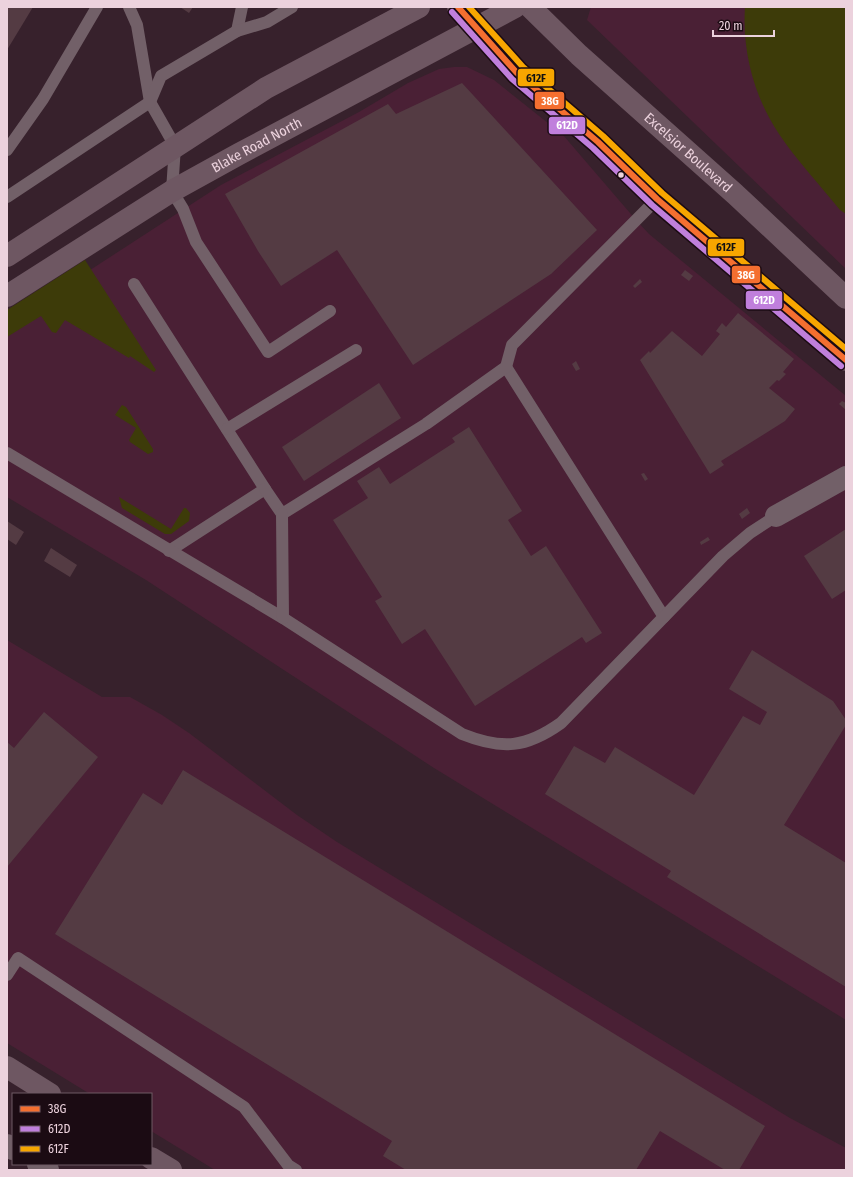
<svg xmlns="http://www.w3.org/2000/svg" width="853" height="1177" viewBox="0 0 853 1177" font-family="'Fira Sans Condensed',sans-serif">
	<rect width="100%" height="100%" fill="#37212c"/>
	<g fill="#4a2035">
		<path d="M591,7H846V269L587,20Z"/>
		<path d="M454,67H467L494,80L563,135L636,220L649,234L846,396V1020L434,768L146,580L7,497V324L221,185L359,112L408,83L439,69Z"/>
		<path d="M7,640L102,697H130L162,715L189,733L297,815L337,842L790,1118L846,1148V1170H215L151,1131V1094H90L7,1043Z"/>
	</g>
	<g fill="#3d3b09">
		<path d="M745,7H846V214L840,210C820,185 797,161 779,134C754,97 742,51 745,7Z"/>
		<path d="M85,260L156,370L154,372L130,356L129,358L65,320L56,333L52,332L41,316L7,337V310Z"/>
		<path d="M122,405L126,407L153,449V452L148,454L130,442L129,440L136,428L115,415Z"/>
		<path d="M119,497L171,529L184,508H186L190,513L189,521L171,534H165L122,508Z"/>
	</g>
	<g fill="#543b43">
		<path d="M7,7H33L7,50Z"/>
		<path d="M180,7H193L189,13Z"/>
		<path d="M462,83L597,230L551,274L413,365L337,250L281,286L258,251L225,194L388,104L396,114Z"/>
		<path d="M685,270L693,276L689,281L681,275Z"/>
		<path d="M640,279L642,282L635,288L633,286Z"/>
		<path d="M738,313L794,359L783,372L786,374L779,381L777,380L769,388L795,409L785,421L721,461L724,465L710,474L640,360L649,351L650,353L672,331L702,356L720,334L716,331L722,323L726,327Z"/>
		<path d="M576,361L580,369L576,371L572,364Z"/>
		<path d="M379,383L401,418L304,481L282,447Z"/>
		<path d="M842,401L846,403V410L839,404Z"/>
		<path d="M469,427L522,511L508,520L531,556L546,546L602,633L586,643L582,637L475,706L425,629L402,644L375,601L382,597L333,520L368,498L357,481L379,467L390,484L455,442L452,438Z"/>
		<path d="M644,473L648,479L645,481L641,474Z"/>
		<path d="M747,508L750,513L742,519L739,514Z"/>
		<path d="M7,521L24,532L16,545L7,539Z"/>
		<path d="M846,529V590L832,599L804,556Z"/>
		<path d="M708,537L710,540L701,545L700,542Z"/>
		<path d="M51,548L77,565L70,577L44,561Z"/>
		<path d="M752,650L833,701L846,720V725L784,825L846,863V987L667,877L671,871L545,794L574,746L605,763L615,747L694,795L743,716L760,725L767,712L729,689Z"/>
		<path d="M44,712L98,757L7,867V742L14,748Z"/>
		<path d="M183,770L765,1126L739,1170H725L660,1131L636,1170H406L383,1156L392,1141L55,934L143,793L162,805Z"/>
	</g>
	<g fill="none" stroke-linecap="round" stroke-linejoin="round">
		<g stroke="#726068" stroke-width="12">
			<path d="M129,7L137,25L150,102L175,146L172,191L183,209L196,242L268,352L330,311"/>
			<path d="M237,31L242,7"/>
			<path d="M7,150L43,99L97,7"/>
			<path d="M7,197L150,102L161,76L237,31L267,22L292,7"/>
			<path d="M134,284L265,489L169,551"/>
			<path d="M506,367L664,617"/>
			<path d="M227,429L356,350"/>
			<path d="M7,453L283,618L462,734C502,750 526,748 561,723L723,556L750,533L776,516"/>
			<path d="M265,489L282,514L426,424L506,367L512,345L657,199"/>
			<path d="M282,514L283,618"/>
			<path d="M7,975L18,958L244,1107L288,1165L296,1170"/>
		</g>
		<g stroke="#726068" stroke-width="22">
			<path d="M776,516L846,477"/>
			<path d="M7,1145L13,1149"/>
			<path d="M38,1164L48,1170"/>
		</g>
		<g stroke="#6e5762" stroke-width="22">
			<path d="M458,7L517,73L598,142L657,199L846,360"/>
			<path id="s1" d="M530,7L579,55L735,194L846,298"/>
			<path d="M7,256L266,88L419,7"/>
			<path id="s2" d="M7,296L172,191L239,154L515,7"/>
			<path d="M7,1067L50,1094"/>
			<path d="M151,1158L171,1170"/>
		</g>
		<defs>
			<path id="bus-1" d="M458,7L517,73L598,142L657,199L846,360"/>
			<path id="bus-2" d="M452,12L512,79L593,148L652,205L841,366"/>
			<path id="bus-3" d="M469,7L523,67L603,136L662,193L846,349"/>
		</defs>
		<use href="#bus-1" stroke="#1b0b13" stroke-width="9"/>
		<use href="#bus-2" stroke="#1b0b13" stroke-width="9"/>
		<use href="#bus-3" stroke="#1b0b13" stroke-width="9"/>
		<use href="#bus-1" stroke="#f46f30" stroke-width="6"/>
		<use href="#bus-2" stroke="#c07fdc" stroke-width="6"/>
		<use href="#bus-3" stroke="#f7a600" stroke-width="6"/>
	</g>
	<circle fill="#ecd2dd" stroke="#1b0b13" stroke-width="1.5" cx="621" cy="175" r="3.5"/>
	<g text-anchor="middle" stroke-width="3" stroke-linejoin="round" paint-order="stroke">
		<g font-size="14" fill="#ecd2dd" stroke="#1b0b13">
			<text dy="5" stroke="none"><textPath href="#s2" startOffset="292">Blake Road North</textPath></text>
			<text dy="5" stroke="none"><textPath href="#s1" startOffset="215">Excelsior Boulevard</textPath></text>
		</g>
	</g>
	<g stroke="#1b0b13" stroke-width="1.5">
		<rect x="517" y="68" width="38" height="19" rx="4" fill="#f7a600"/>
		<rect x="534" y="91" width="31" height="19" rx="4" fill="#f46f30"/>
		<rect x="548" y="116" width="38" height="19" rx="4" fill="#c07fdc"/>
		<rect x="707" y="238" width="38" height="19" rx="4" fill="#f7a600"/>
		<rect x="731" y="265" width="30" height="19" rx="4" fill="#f46f30"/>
		<rect x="745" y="290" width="38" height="20" rx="4" fill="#c07fdc"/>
	</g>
	<g font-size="11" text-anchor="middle" font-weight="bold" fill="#fff">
		<text x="550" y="105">38G</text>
		<text x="567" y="129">612D</text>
		<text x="746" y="279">38G</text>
		<text x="764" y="304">612D</text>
	</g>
	<g font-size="11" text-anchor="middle" font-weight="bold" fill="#111">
		<text x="536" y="82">612F</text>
		<text x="726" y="251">612F</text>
	</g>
	<rect width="853" height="1177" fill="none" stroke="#ecd2dd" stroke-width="16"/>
	<rect x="12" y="1093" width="140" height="72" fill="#1b0b13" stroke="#6f5b64"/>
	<rect x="20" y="1106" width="20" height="6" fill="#f46f30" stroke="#6f5b64"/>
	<text x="48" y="1113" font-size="12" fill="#ecd2dd">38G</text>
	<rect x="20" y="1126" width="20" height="6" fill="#c07fdc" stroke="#6f5b64"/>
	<text x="48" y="1133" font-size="12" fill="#ecd2dd">612D</text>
	<rect x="20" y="1146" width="20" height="6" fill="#f7a600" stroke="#6f5b64"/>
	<text x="48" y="1153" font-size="12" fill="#ecd2dd">612F</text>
	<path d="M713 30v6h61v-6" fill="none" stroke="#ecd2dd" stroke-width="2"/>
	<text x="719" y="30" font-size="12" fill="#ecd2dd" stroke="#1b0b13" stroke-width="3" paint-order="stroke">20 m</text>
</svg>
